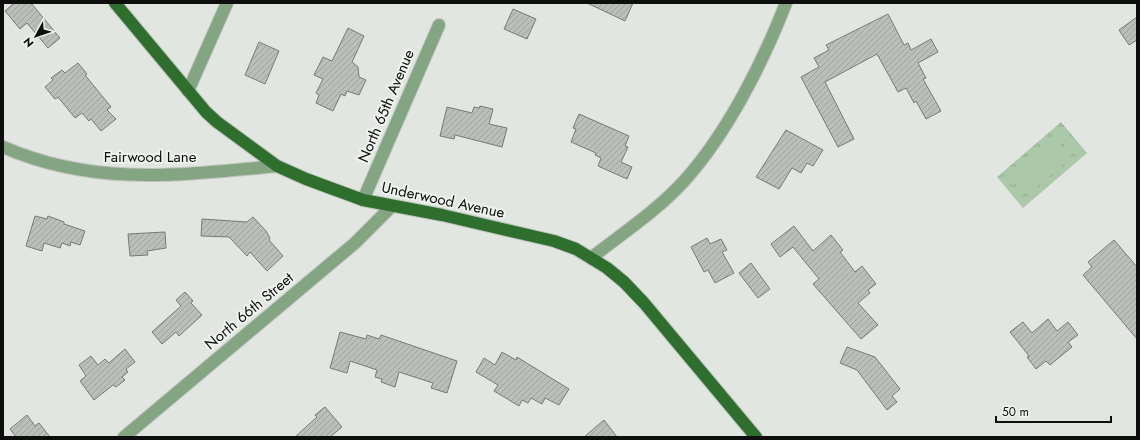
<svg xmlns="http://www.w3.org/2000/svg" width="1140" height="440" viewBox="0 0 1140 440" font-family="Jost,sans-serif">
	<defs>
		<pattern id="grass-tufts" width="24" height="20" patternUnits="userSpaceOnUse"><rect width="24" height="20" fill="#abc8a9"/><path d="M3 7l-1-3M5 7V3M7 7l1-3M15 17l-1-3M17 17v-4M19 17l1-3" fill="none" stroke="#92ab90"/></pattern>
		<pattern id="building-hatch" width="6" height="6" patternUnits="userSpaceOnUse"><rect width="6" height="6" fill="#babfb9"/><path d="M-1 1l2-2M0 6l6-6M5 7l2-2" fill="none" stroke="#9fa39e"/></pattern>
	</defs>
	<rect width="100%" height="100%" fill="#e1e6e0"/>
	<path fill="url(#grass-tufts)" d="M1061,122L1087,153L1023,208L997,177Z"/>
	<path fill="#abc8a9" d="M1055,138L1071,158L1029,193L1013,174Z"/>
	<g fill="url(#building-hatch)" stroke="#777b76">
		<path d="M14,3H31L60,38L48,48L27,23L20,29L5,11Z"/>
		<path d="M587,3H633L625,21Z"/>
		<path d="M513,9L536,19L527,39L504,29Z"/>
		<path d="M888,14L904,45L908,43L911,50L931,39L938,52L918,63L926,78L923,79L941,111L926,119L916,101L914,103L906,88L898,92L877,54L825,82L854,139L838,147L801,77L819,67L814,58L829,50L826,45Z"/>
		<path d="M1137,17V40L1129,45L1119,30Z"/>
		<path d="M348,28L364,36L352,62L358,67L359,77L366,80L359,95L347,91L345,96L341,94L333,111L316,103L319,95L316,93L323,79L314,75L323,57L332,61Z"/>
		<path d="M259,42L279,51L265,84L245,75Z"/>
		<path d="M78,63L87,74L85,75L111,107L107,110L116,119L101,131L91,119L89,121L82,113L75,118L58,97L55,99L45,87L53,80L51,78L62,70L65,73Z"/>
		<path d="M480,106L493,109L489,124L507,128L502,147L455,135L454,139L440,136L447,107L472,113L474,107L479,108Z"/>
		<path d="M579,114L629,136L625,146L628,147L621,162L632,167L627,179L598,166L601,158L595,155L596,153L571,142L576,129L573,128Z"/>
		<path d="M786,130L823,150L813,166L807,163L801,173L792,168L779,189L756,177Z"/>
		<path d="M35,216L47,219L48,216L64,222V224L85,231L80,245L71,242L70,246L62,243L60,248L44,243L42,251L26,246Z"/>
		<path d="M253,217L266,231L270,238L269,240L283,256L267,271L250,252L247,256L229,237L201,236L202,219L247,222Z"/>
		<path d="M794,226L813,251L831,235L843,250L840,252L855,272L862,266L876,284L868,290L870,293L858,303L878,325L861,339L813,284L819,279L793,247L780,257L771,244Z"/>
		<path d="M165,232L166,248L147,251L148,255L130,256L128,234Z"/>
		<path d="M707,238L710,244L721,239L727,250L722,252L734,273L715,283L708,270L704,272L691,247Z"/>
		<path d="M1114,240L1137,267V339L1083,275L1092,267L1088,262Z"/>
		<path d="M751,263L770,289L758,298L739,273Z"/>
		<path d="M185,292L193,301L191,303L202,315L179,336L176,332L162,344L152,332L181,306L176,300Z"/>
		<path d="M1048,319L1057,331L1068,322L1078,335L1068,342L1072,347L1050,365L1046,361L1036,369L1027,357L1029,356L1010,332L1023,322L1032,333Z"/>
		<path d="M340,332L366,339L367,335L379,339L381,335L457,361L447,393L431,388L433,383L399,372L395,387L381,382L382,379L375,377L377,370L350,361L347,373L330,368Z"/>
		<path d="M847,347L875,357L900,389L892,396L897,402L887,410L857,370L840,363Z"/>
		<path d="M125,349L135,362L126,369L128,372L122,377L125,380L116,387L113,385L94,400L80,381L86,376L79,365L91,356L98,365L105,359L109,363Z"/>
		<path d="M502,352L516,360L517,357L569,389L559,405L545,398L542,404L531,398L528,403L522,400L519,406L494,391L498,385L476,372L484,358L495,365Z"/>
		<path d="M325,407L342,427L330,437H295L317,417L315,415Z"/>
		<path d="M27,415L35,426L39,423L50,437H16L10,429Z"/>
		<path d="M604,420L617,437H584Z"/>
	</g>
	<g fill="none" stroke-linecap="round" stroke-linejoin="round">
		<defs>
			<g id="minor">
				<path d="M188,91L227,3"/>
				<path d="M3,147C95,187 181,175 277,166"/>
				<path d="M363,200L439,25"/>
				<path d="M591,258C623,233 658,210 685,180C728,132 763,62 786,3"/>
				<path d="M124,437L355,243L392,206"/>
			</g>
			<path id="major" d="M115,3L206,112L217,122L277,166L306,179L363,200L442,215L554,241L576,249L607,268L624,282L644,303L756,437"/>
		</defs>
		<use href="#minor" stroke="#bfc3be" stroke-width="14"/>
		<use href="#major" stroke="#bfc3be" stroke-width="14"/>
		<use href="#minor" stroke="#84a582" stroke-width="12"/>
		<use href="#major" stroke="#2e6f2d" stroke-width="12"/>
	</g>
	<g text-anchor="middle" stroke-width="4" stroke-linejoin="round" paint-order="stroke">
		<g font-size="15" fill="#0d0e0d" stroke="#eef3ee">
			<text transform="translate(386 106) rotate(-67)" y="5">North 65th Avenue</text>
			<text x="150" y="162">Fairwood Lane</text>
			<text transform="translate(443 200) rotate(12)" y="5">Underwood Avenue</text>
			<text transform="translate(249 311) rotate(-40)" y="5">North 66th Street</text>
		</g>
	</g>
	<rect width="1140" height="440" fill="none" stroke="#0d0e0d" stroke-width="8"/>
	<g transform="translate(36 36) rotate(230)" stroke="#eef3ee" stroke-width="3" paint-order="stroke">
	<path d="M0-3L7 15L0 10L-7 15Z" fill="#0d0e0d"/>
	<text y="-6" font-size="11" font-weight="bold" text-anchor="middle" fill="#0d0e0d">N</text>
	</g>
	<path d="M996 416v6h115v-6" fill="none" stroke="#0d0e0d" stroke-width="2"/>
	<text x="1002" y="416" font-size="12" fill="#0d0e0d" stroke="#eef3ee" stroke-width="3" paint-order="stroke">50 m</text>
</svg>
